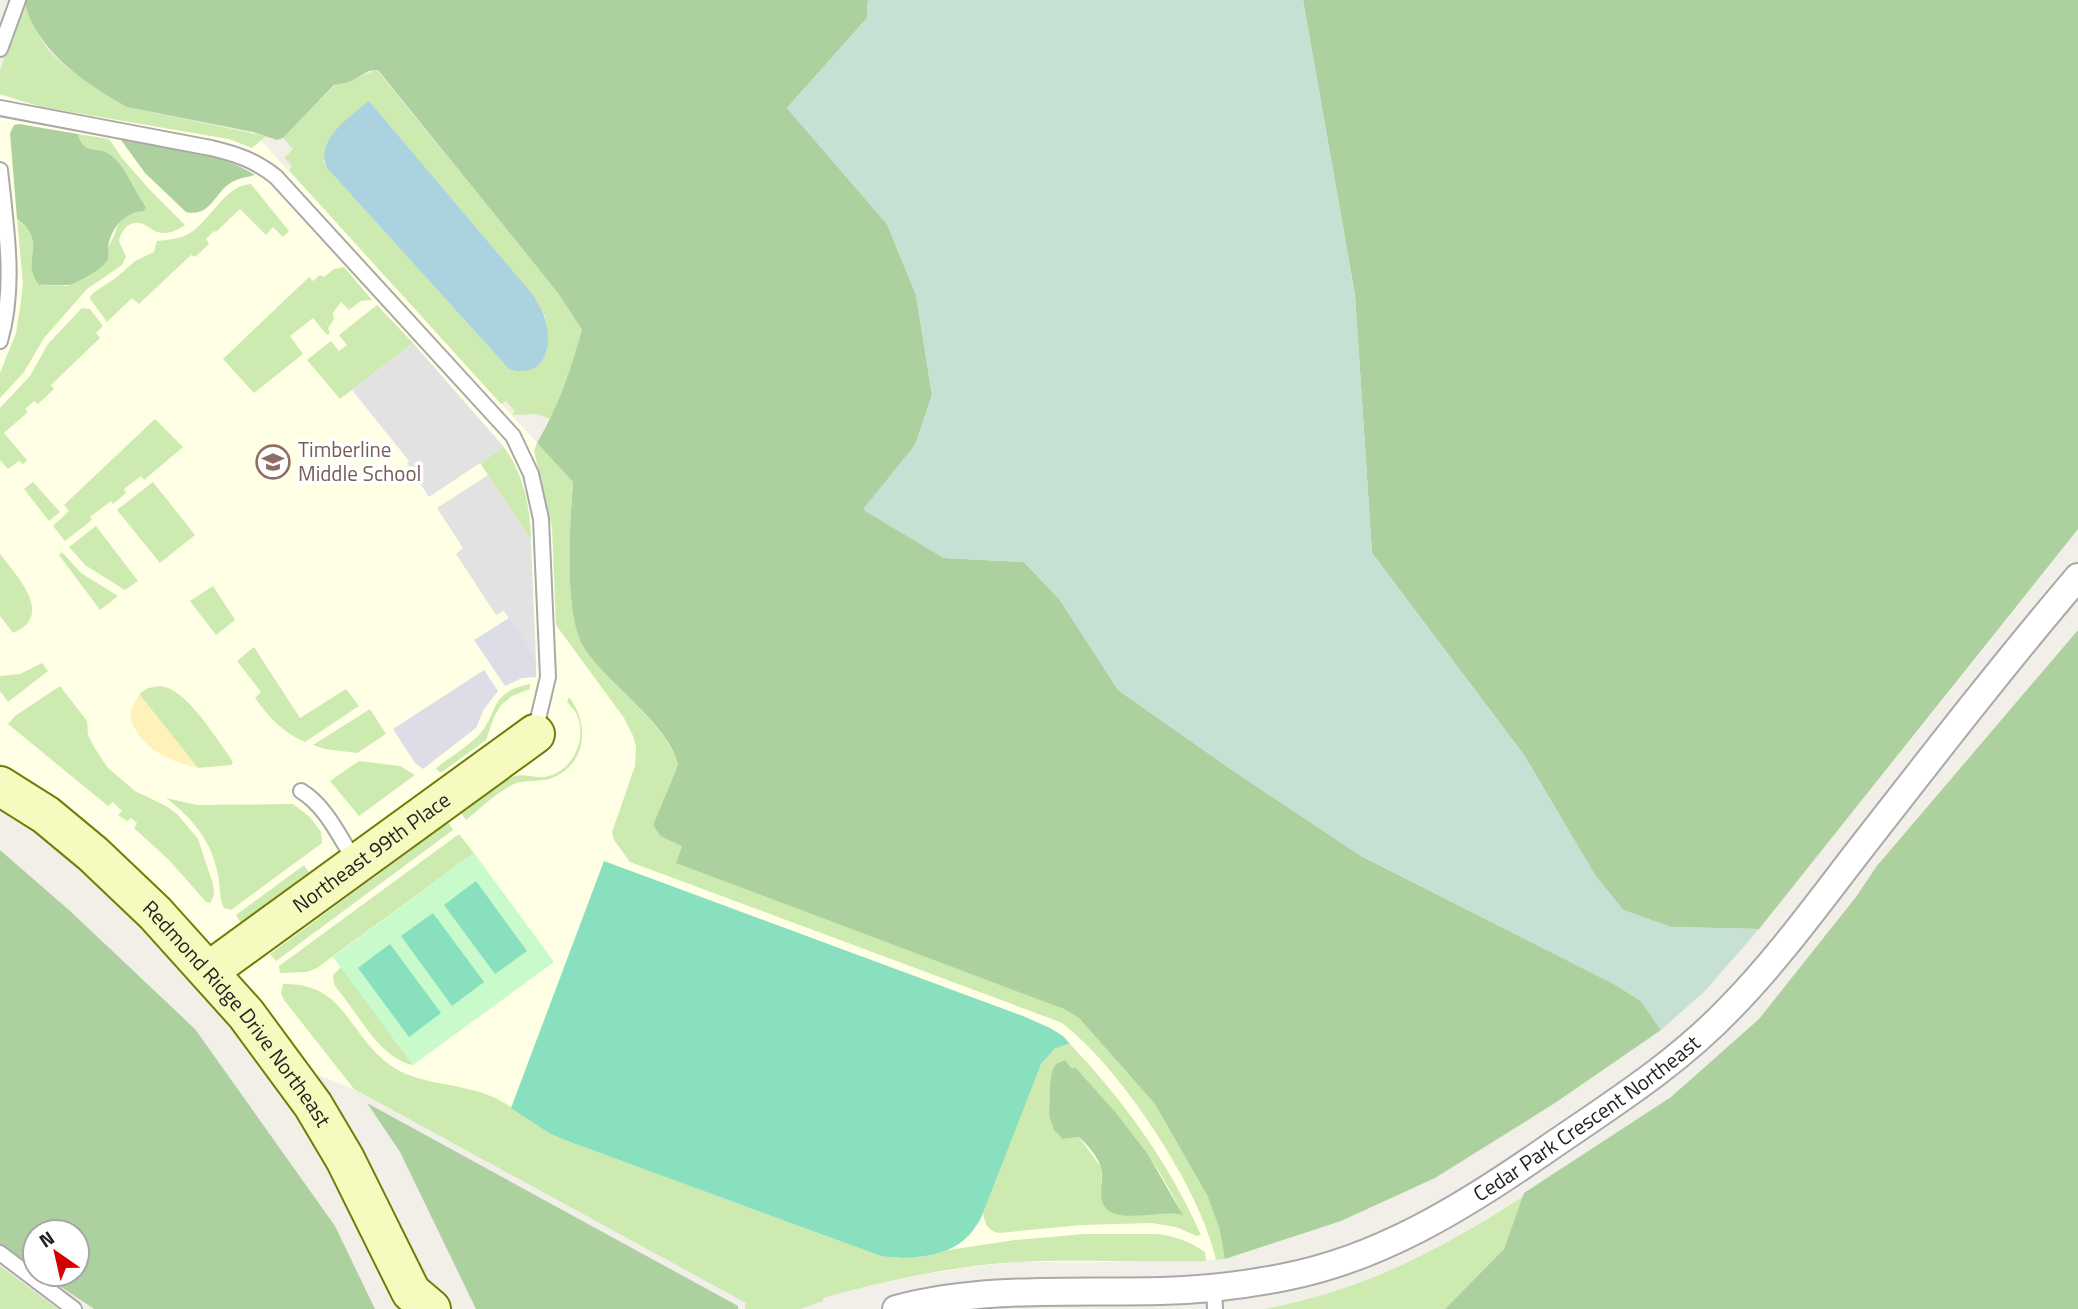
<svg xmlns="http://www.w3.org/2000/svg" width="2078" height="1309" viewBox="0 0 2078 1309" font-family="'Titillium Web',sans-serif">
	<rect width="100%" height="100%" fill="#f2efe9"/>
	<path fill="#ffffe5" d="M0,95L42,107L229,139L253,132L573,482L1079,1018L1219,1227L1225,1259L1177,1262H1017L970,1267L747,1303L354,1089L308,1071L98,838L0,762Z"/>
	<g fill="#cdebb0" fill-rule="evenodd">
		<path d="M23,1C30,18 40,42 53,55C74,75 101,93 127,107L266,136L252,148L229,139L42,107L0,94V71Z"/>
		<path d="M377,70L558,293L582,330L575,357L551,419L536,414L512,415L515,411L506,401L501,404L289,170L292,166L284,158L293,149L283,138L335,85ZM369,101L534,296L545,316L548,336L509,369L327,168L323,160Z"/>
		<path d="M78,134L109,139L122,158L149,189L185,225C178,230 168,235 158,232C152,231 149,226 143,224C131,219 121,229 119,241L126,257L122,265L87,289L44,338L24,372L0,398V373L16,333L21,301L23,284L17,219L32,233L35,247L32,258L39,285L67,286C80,274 98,261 108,247C121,228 112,215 144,211L146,205C132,191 127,168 112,156C98,144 84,157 78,134Z"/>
		<path d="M251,184L289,231L283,237L273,227L266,235L240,209L216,232L214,231L206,239L209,244L195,257L191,255L139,304L132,298L107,322L91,300L90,297L93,293L117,277L135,261L154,252L157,241C168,240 180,239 190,233C212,219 224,186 251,184Z"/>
		<path d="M344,267L372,300L361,301L349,310L341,302L333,313L334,319L328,328L330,333L327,335L313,318L290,336L303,354L254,393L223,359L309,277L313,281L320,275L324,277L334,269Z"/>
		<path d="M377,305L413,343L340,399L307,360L331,341L339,351L347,345L339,335Z"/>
		<path d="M82,308L90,309L103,326L96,333L100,338L51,385L54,389L38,404L34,401L25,409L28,412L4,433L27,460L23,464L19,461L8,469L0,460V408L30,376L48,344Z"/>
		<path d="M155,419L183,447L144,480L141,476L124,489L126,493L113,504L111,501L90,517L92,520L65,541L53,526L69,511L64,505Z"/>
		<path d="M537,443L573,482C570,523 563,614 584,648C606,683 669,725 678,765L653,825L660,836L1064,1009L1079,1018L1155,1104L1207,1195L1219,1227L1225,1259L1216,1260C1202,1191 1118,1063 1060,1022L630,862L614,840L612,832L635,766L636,747L634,738L624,718L556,625L552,527L534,451Z"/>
		<path d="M504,447C524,476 530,506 531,540L480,463Z"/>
		<path d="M33,482L60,512L49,521L24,489Z"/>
		<path d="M153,482L195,535L160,563L117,510Z"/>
		<path d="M96,526L138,581L125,590L85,565L69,547Z"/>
		<path d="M62,552L81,573L118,596L100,610L59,555Z"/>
		<path d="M0,554C16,575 56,616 13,633L0,616Z"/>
		<path d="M213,586L235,620L216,635L190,601Z"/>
		<path d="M254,647L300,718L346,689L359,706L305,742C283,733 268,716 255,698L261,692L237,661Z"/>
		<path d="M42,663L48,671L8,702L0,691V676L20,674Z"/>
		<path d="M530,684V689L512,696L501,705L494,717L486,740L442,772H439L436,768C449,758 465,748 477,737C500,715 486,693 530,684Z"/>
		<path d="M60,686L87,721L88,735L94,747L107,767L135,791L166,806L177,814L198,839L213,884L214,895L210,903L206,902L170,861L134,828L137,823L131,818L127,821L118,815L122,811L113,802L108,806L8,724L15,716Z"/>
		<path d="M160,686C186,688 214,736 230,757L233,763L231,765L198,768L139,694L148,688Z"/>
		<path d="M569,697C590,724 587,764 552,778C540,783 524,779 514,784C497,792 481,808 466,820L456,806C484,804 489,787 512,777C523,772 537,780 549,776C574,769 587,738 577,715C575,710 570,706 567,702Z"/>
		<path d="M370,709L386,734L357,753L325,749L313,745Z"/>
		<path d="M359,761L400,766L415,775L359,816L330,781Z"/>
		<path d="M166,798L197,805L293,804L310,817L321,832L322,843L231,910L224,908L222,903C219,893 220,884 218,875C212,841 192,818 166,798Z"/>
		<path d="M443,815L453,830L276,961L270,954L418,845L422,833Z"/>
		<path d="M459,834L474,853L317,968L307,972L280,973L279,966Z"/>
		<path d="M304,865L309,872L241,923L236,915Z"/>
		<path d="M341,967L413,1065C379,1058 359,1014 338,990L334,984L333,975Z"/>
		<path d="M283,984C345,982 348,1035 390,1065C419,1086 460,1082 493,1097C517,1108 537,1128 562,1139L878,1255L896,1258L1015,1240L1085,1234H1157C1175,1236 1191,1242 1205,1252L1206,1261C1144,1263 1081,1259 1018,1262C952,1266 887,1280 823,1298V1301L800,1309H745L746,1303L354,1089L284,1000L281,993Z"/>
		<path d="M1070,1044C1124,1101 1169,1163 1201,1235L1197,1236L1176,1227L1152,1223L1081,1225L999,1233C988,1231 985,1224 983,1213C994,1184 1033,1061 1054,1048C1059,1046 1066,1046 1070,1044ZM1064,1060L1071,1068H1076C1116,1113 1157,1159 1182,1214L1101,1195V1167L1079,1137L1063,1139L1049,1115L1050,1085Z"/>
		<path d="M1524,1196L1504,1249L1445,1309H1264C1362,1291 1441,1250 1524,1196Z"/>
		<path d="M0,1266L58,1309H0Z"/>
	</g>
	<g fill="#add19e">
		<path d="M24,0H868L867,18L787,108L887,224L916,295L932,395L915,445L864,510L944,558L1024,562L1060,600L1118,690L1232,770L1361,856L1614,984L1641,1001L1661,1030L1555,1103L1435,1178L1341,1221L1225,1259L1219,1227L1207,1195L1155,1104L1079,1018L1064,1009L676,863L682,846L660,836L653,825L678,765C670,725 606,683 584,648C563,614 570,523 573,482L537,443C558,407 571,370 582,330L558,293L378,70L369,71L349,82L334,85L283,138L277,140L253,132L127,107C85,84 35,50 24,0Z"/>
		<path d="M1303,0H2078V529L1759,929L1671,927L1623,910L1595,875L1524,755L1372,553L1355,295Z"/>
		<path d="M19,124L78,134C84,157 98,144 112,156C127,168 133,191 146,206L144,211C123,213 112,227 108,247C108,251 109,255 108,259C103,269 82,280 72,284C62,287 49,284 39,285C19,259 50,243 17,219L10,133L14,125Z"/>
		<path d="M121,140C164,148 218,151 255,175C248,177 239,178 232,182C215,191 211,218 186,212L145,173Z"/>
		<path d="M2078,630V1309H1445L1504,1249L1524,1193L1671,1097L1759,1019L1856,897L1876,867Z"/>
		<path d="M0,850L69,910L195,1029L335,1226L375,1309H94L42,1274H77V1232H35V1269L0,1247Z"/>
		<path d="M1065,1060L1071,1068H1076L1116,1113L1147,1153L1183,1215C1162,1209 1123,1223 1108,1210C1096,1200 1104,1182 1101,1168C1099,1158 1087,1144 1079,1137L1063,1139L1054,1130L1049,1115L1050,1085L1052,1071L1056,1064Z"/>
		<path d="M367,1103L738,1306V1309H476L400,1152Z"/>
	</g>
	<path fill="#c6e0d4" d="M868,0H1303L1355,295L1372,553L1524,755L1595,875L1623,910L1671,927L1759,929L1705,991L1661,1030L1641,1001L1614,984L1361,856L1232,770L1118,690L1060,600L1024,562L944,558L863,509L915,445L932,395L916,295L887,224L787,108L867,18Z"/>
	<path fill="#fff1ba" d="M139,694L198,768C169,762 134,745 130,713Z"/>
	<path fill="#c8facc" d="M474,853L554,962L413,1065L333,957Z"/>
	<g fill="#88e0be">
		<path d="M604,861L1023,1016L1050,1028L1063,1036L1070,1044L1055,1048L1041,1064L981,1218C976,1227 969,1237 960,1243C942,1257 899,1261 878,1255L562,1139L549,1133L511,1108Z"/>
		<path d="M476,881L527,951L495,974L444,905Z"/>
		<path d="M433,913L484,982L452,1006L401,936Z"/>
		<path d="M390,944L441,1013L409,1037L358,968Z"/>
	</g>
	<g fill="#e2e2e2">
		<path d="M413,343L504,447L429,497L407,463L409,461L352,390Z"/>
		<path d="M488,475L531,540L536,661L504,611L496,615L456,554L463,548L437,508Z"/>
	</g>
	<g fill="#dddde8">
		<path d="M509,618L531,650L536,661V677L522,678L505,686L474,640Z"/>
		<path d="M484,670L498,691L484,709L476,728L423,769L415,763L393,729Z"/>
	</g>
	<path fill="#aad3df" d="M369,101L534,296C537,302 542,309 544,316C554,344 546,380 509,369L327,168C314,140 351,116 369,101Z"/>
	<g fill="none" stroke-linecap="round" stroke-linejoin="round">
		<defs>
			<g id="lane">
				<path d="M0,49L18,0"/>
				<path d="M0,108L211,148C236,154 255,160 276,177L513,436L531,474L541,519L548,677L535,732"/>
				<path d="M0,170C6,227 16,286 0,341"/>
				<path d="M301,791C326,806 340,838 355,861"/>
				<path d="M0,1253L74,1309"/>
				<path d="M1214,1287L1215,1309"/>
			</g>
			<g id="street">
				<path id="s1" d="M896,1309C983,1286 1072,1293 1161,1291C1202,1290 1245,1285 1285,1277C1378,1259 1460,1209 1537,1156C1603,1110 1674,1067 1730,1008C1778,959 1819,902 1861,848C1932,757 2003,665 2078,577"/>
			</g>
			<g id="secondary">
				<path id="s2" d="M0,786L46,815L93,854L155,913L246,1014L313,1105L345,1159L411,1292L431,1309"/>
				<path id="s3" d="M209,971L535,734"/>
			</g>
		</defs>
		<use href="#lane" stroke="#a9a9a9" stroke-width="18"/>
		<use href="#street" stroke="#a9a9a9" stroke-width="30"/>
		<use href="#secondary" stroke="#707d05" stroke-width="42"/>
		<use href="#lane" stroke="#fff" stroke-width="14"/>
		<use href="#street" stroke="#fff" stroke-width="26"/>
		<use href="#secondary" stroke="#f7fabf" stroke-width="38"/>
	</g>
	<defs>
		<symbol id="school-ring" viewBox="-11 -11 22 22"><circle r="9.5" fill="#fff" stroke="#8d6e63" stroke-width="1.5"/><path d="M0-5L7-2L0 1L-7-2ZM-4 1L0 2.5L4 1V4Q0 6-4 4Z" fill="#8d6e63"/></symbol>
	</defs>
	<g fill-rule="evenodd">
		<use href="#school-ring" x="254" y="443" width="38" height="38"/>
	</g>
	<g text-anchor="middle" stroke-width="7" stroke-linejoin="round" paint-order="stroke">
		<g font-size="21" fill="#785e54" stroke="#fff" text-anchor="start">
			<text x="298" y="457">Timberline<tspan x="298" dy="24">Middle School</tspan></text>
		</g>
		<g font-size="21" fill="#222" stroke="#fff">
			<text dy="7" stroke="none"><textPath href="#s3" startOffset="201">Northeast 99th Place</textPath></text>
			<text dy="7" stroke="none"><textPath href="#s2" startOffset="331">Redmond Ridge Drive Northeast</textPath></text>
			<text dy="7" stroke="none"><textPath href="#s1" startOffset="735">Cedar Park Crescent Northeast</textPath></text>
		</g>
	</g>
	<g transform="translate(56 1253) rotate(326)"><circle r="33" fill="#ffffff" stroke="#a7a7a7" stroke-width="2"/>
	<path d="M0-5L12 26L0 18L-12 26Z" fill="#d40000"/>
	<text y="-10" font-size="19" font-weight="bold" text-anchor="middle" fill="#222222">N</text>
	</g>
</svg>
